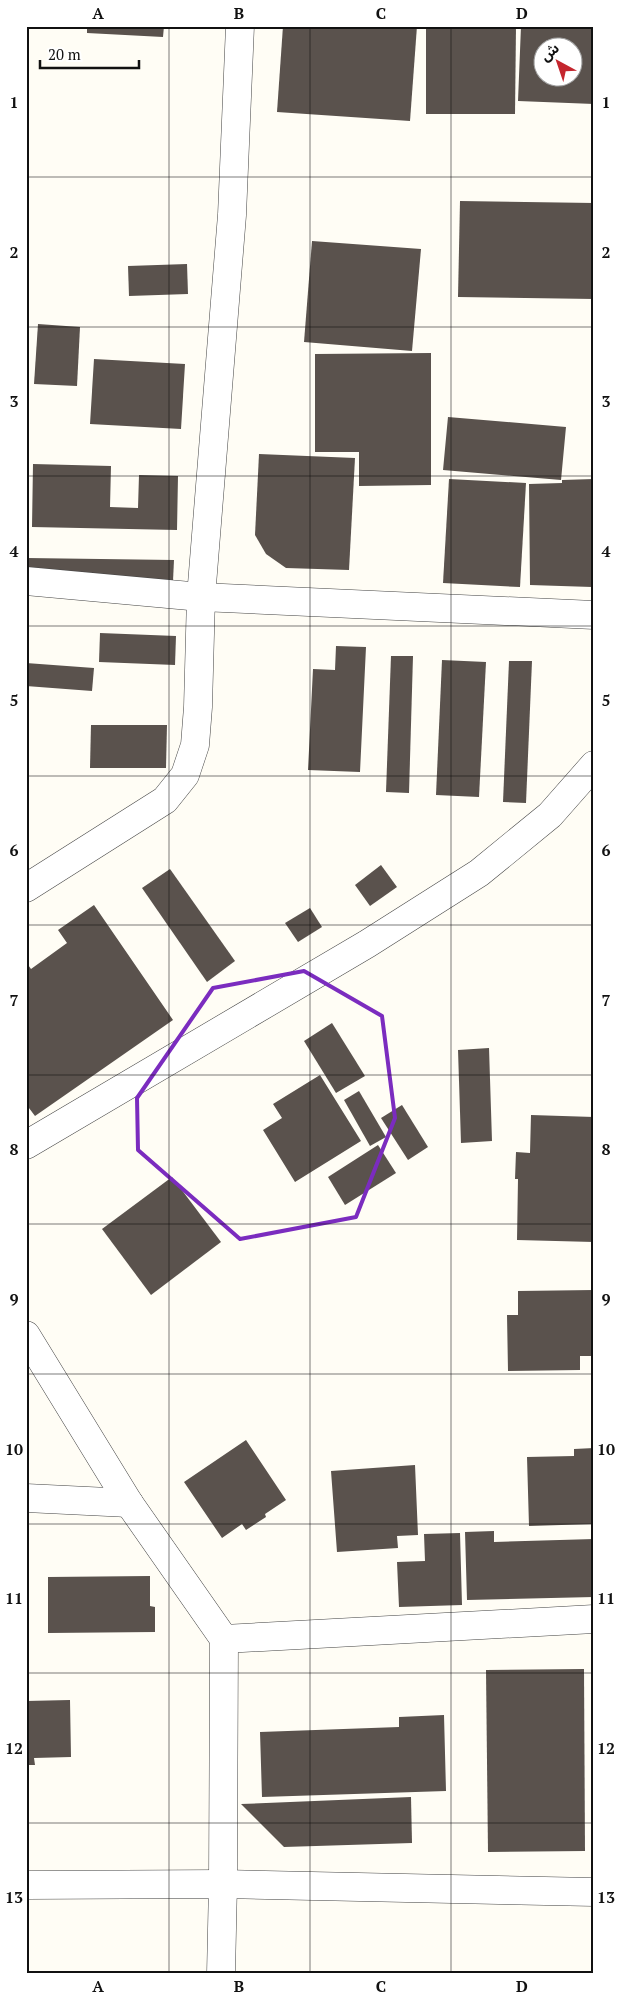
<svg xmlns="http://www.w3.org/2000/svg" width="620" height="2000" viewBox="0 0 620 2000" font-family="'PT Serif','Noto Sans Arabic',serif">
	<rect width="100%" height="100%" fill="#fffdf5"/>
	<g fill="#5a524d" fill-rule="evenodd">
		<path d="M87,26H164L163,37L87,33Z"/>
		<path d="M283,26H417L410,121L277,112Z"/>
		<path d="M426,26H516L515,114H426Z"/>
		<path d="M521,26H594V104L518,101ZM542,48H572V78H542Z"/>
		<path d="M460,201L594,203V299L458,297Z"/>
		<path d="M312,241L421,249L412,351L304,342Z"/>
		<path d="M187,264L188,294L129,296L128,266Z"/>
		<path d="M38,324L80,327L77,386L34,384Z"/>
		<path d="M431,353V485L359,486V452H315V354Z"/>
		<path d="M94,359L185,364L181,429L90,424Z"/>
		<path d="M448,417L566,427L561,480L443,470Z"/>
		<path d="M259,454L355,458L349,570L286,568L266,554L255,535Z"/>
		<path d="M33,464L111,466L110,507L138,508L139,475L178,476L177,530L32,527Z"/>
		<path d="M449,479L526,483L520,587L443,583Z"/>
		<path d="M594,479V586L592,587L530,585L529,484L562,483V480Z"/>
		<path d="M27,558L174,560L173,581L27,579Z"/>
		<path d="M100,633L176,636L175,665L99,662Z"/>
		<path d="M336,646L366,647L360,772L308,770L313,669L335,670Z"/>
		<path d="M391,656H413L409,793L386,792Z"/>
		<path d="M442,660L486,662L479,797L436,795Z"/>
		<path d="M509,661H532L526,803L503,802Z"/>
		<path d="M26,663L94,668L92,691L26,686Z"/>
		<path d="M91,725H167L166,768H90Z"/>
		<path d="M381,865L397,887L370,906L355,885Z"/>
		<path d="M170,869L235,961L207,982L142,888Z"/>
		<path d="M94,905L173,1020L35,1116L26,1104V962L31,969L67,943L58,930Z"/>
		<path d="M310,908L322,927L298,942L285,923Z"/>
		<path d="M332,1023L365,1076L336,1093L304,1041Z"/>
		<path d="M489,1048L492,1141L461,1143L458,1050Z"/>
		<path d="M320,1075L361,1141L295,1182L263,1130L282,1118L273,1104Z"/>
		<path d="M359,1091L386,1137L370,1146L344,1100Z"/>
		<path d="M402,1105L428,1147L408,1160L381,1118Z"/>
		<path d="M531,1115L594,1117V1242L517,1240L518,1179H515L516,1152L530,1153Z"/>
		<path d="M378,1145L396,1173L345,1205L328,1177Z"/>
		<path d="M172,1177L221,1242L151,1295L102,1229Z"/>
		<path d="M594,1290V1356H580V1370L508,1371L507,1315H518V1291Z"/>
		<path d="M246,1440L286,1500L265,1514L266,1517L246,1530L242,1524L222,1538L184,1482Z"/>
		<path d="M594,1448V1524L529,1526L527,1457L574,1456V1449Z"/>
		<path d="M415,1465L418,1535L397,1536L398,1548L337,1552L331,1471Z"/>
		<path d="M494,1531V1542L594,1539V1597L467,1600L465,1532Z"/>
		<path d="M460,1533L462,1605L399,1607L397,1562L425,1561L424,1534Z"/>
		<path d="M150,1576V1606L155,1607V1632L48,1633V1577Z"/>
		<path d="M584,1669L585,1851L488,1852L486,1670Z"/>
		<path d="M70,1700L71,1757L34,1758L35,1765H26V1701Z"/>
		<path d="M444,1715L446,1791L262,1797L260,1732L399,1727V1717Z"/>
		<path d="M411,1797L412,1843L284,1847L241,1804Z"/>
	</g>
	<g fill="none" stroke-linecap="round" stroke-linejoin="round">
		<defs>
			<g id="minor">
				<path d="M26,581L201,597L594,615"/>
				<path d="M26,888L165,800L185,775L195,745L198,707L201,597L232,215L240,26"/>
				<path d="M26,1145L367,944L479,873L550,815L594,765"/>
				<path d="M26,1335L129,1503L224,1639L223,1884L221,1974"/>
				<path d="M26,1498L129,1503"/>
				<path d="M224,1639L594,1619"/>
				<path d="M26,1885L223,1884L594,1892"/>
			</g>
		</defs>
		<use href="#minor" stroke="#444" stroke-width="29"/>
		<use href="#minor" stroke="#fff" stroke-width="28"/>
	</g>
	<path fill="none" stroke="#7b2cbf" stroke-width="4" stroke-linejoin="round" d="M304,971L382,1016L395,1118L356,1217L240,1239L138,1150L137,1098L213,988Z"/>
	<path fill="none" stroke="#111" stroke-width="1" stroke-opacity="0.55" d="M169,26V1974M310,26V1974M451,26V1974M26,177H594M26,327H594M26,476H594M26,626H594M26,776H594M26,925H594M26,1075H594M26,1224H594M26,1374H594M26,1524H594M26,1673H594M26,1823H594"/>
	<rect width="620" height="2000" fill="none" stroke="#ffffff" stroke-width="55"/>
	<g transform="translate(558 62) rotate(320)"><circle r="24" fill="#ffffff" stroke="#a0a0a0"/>
	<path d="M0-4L9 19L0 12L-9 19Z" fill="#c4262e"/>
	<text y="-8" font-size="14" font-weight="bold" text-anchor="middle" fill="#111111">ش</text>
	</g>
	<path d="M40 60v8h99v-8" fill="none" stroke="#111111" stroke-width="2.5"/>
	<text x="48" y="60" font-size="15" fill="#111111" stroke="#ffffff" stroke-width="4" paint-order="stroke">20 m</text>
	<rect x="28" y="28" width="564" height="1944" fill="none" stroke="#111" stroke-width="2"/>
	<g font-size="16" text-anchor="middle" font-weight="bold" fill="#111">
		<text x="98" y="19">A</text>
		<text x="239" y="19">B</text>
		<text x="381" y="19">C</text>
		<text x="522" y="19">D</text>
		<text x="14" y="108">1</text>
		<text x="606" y="108">1</text>
		<text x="14" y="258">2</text>
		<text x="606" y="258">2</text>
		<text x="14" y="407">3</text>
		<text x="606" y="407">3</text>
		<text x="14" y="557">4</text>
		<text x="606" y="557">4</text>
		<text x="14" y="706">5</text>
		<text x="606" y="706">5</text>
		<text x="14" y="856">6</text>
		<text x="606" y="856">6</text>
		<text x="14" y="1006">7</text>
		<text x="606" y="1006">7</text>
		<text x="14" y="1155">8</text>
		<text x="606" y="1155">8</text>
		<text x="14" y="1305">9</text>
		<text x="606" y="1305">9</text>
		<text x="14" y="1455">10</text>
		<text x="606" y="1455">10</text>
		<text x="14" y="1604">11</text>
		<text x="606" y="1604">11</text>
		<text x="14" y="1754">12</text>
		<text x="606" y="1754">12</text>
		<text x="14" y="1903">13</text>
		<text x="606" y="1903">13</text>
		<text x="98" y="1992">A</text>
		<text x="239" y="1992">B</text>
		<text x="381" y="1992">C</text>
		<text x="522" y="1992">D</text>
	</g>
</svg>
